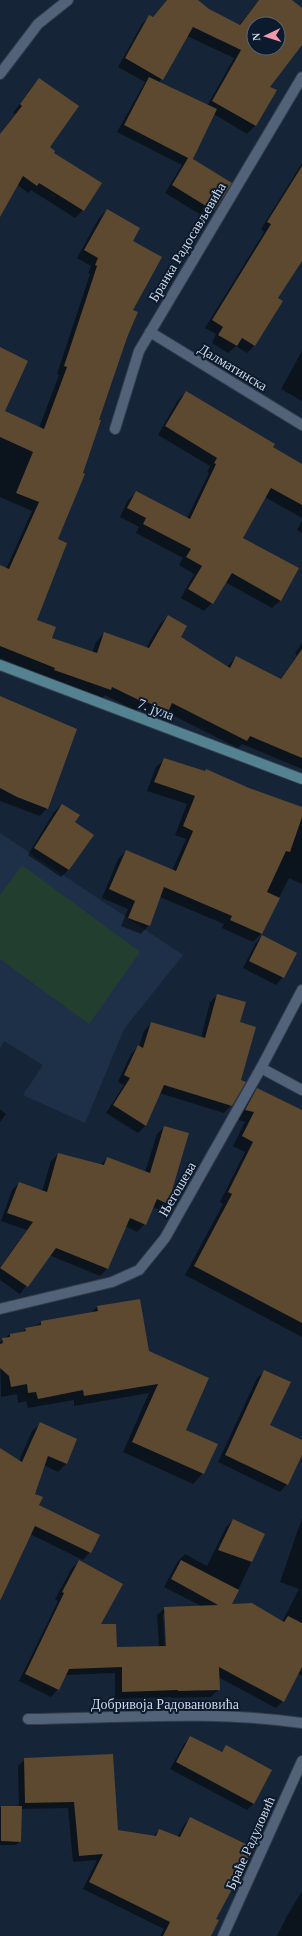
<svg xmlns="http://www.w3.org/2000/svg" width="302" height="1936" viewBox="0 0 302 1936" font-family="Georgia,serif">
	<rect width="100%" height="100%" fill="#162438"/>
	<path fill="#1e3048" d="M0,833L183,955L124,1029L85,1123L23,1095L43,1065L4,1041L0,1048Z"/>
	<path fill="#223e2e" d="M22,865L140,952L89,1024L0,959V895Z"/>
	<g fill="#0007" fill-rule="evenodd">
		<path d="M167,0H188L239,25L259,0H290L302,9V43L269,87L275,91L255,126L247,134L214,114L192,159L214,211L206,218L165,193L182,165L117,132L145,82L118,67L142,24L150,16L152,18ZM254,24H278V48H254ZM187,36L234,58L207,106L159,83Z"/>
		<path d="M39,79L49,147L52,153L100,184L83,210L75,218L31,190L28,193L18,185L0,210V134L15,114L13,113L32,87Z"/>
		<path d="M302,163V259L277,299L255,345L247,353L236,346L228,353L212,343L216,334L205,328L264,232L261,229Z"/>
		<path d="M107,210L131,241V310L127,335L56,539L35,620L51,638L92,653L96,642L104,633L146,648L160,624L168,616L180,638L227,667L236,657L280,680L297,655L295,653L302,643V769L242,744L238,748L166,712L160,718L138,709L136,711L105,695L102,698L64,684L0,658V566L6,569L32,511L0,497V350L3,411L39,428L59,375L57,374L90,274L88,273L91,266L77,258L99,218Z"/>
		<path d="M302,351V401L281,389Z"/>
		<path d="M186,392L302,465V518L265,497L242,539L281,600L272,608L225,582L212,603L204,611L181,598L194,574L179,565L183,558L136,533L139,527L120,517L128,500L137,492L187,518L209,473L207,472L210,466L158,435L178,400Z"/>
		<path d="M302,521V533L297,530Z"/>
		<path d="M0,697L47,808L40,816L0,801Z"/>
		<path d="M165,759L204,772L206,770L249,789L302,808V884L289,878L261,934L253,942L222,928L224,924L160,897L149,925L141,934L121,926L128,909L102,898L118,859L126,851L172,871L186,839L175,835L187,804L147,791L156,767Z"/>
		<path d="M62,805L74,822L69,869L61,877L28,855L54,812Z"/>
		<path d="M262,936L283,977L276,985L243,968L255,944Z"/>
		<path d="M218,995L239,1023L231,1105L224,1113L159,1093L145,1126L138,1133L106,1113L124,1085L118,1082L131,1054L139,1046L144,1031L151,1023L201,1038L210,1002Z"/>
		<path d="M257,1089L302,1111V1337L185,1275L223,1204L220,1202L245,1152L233,1146L245,1122L236,1119L248,1099Z"/>
		<path d="M0,1109L6,1114L0,1122Z"/>
		<path d="M164,1127L167,1203L160,1210L152,1207L145,1224L137,1232L125,1226L107,1269L100,1276L49,1255L20,1294L0,1280V1267L27,1230L1,1221L12,1190L19,1183L42,1192L51,1161L58,1154L100,1165L107,1158L145,1172L157,1134Z"/>
		<path d="M97,1307L148,1351L203,1473L193,1484L123,1452L149,1393L74,1406V1400L28,1408L26,1401L18,1403L17,1394L1,1397L0,1342L3,1339L10,1334L22,1333L26,1328L36,1326L41,1322L91,1313Z"/>
		<path d="M265,1371L269,1426L302,1441V1453L287,1484L280,1492L218,1462L257,1378Z"/>
		<path d="M40,1424L76,1440L66,1464L58,1472L44,1465L34,1494L38,1506L90,1552L83,1560L30,1534L17,1565L13,1569L0,1602V1449L19,1461L32,1431Z"/>
		<path d="M302,1518V1676L298,1673L283,1701L276,1708L218,1677L219,1689L211,1697L171,1698V1697L115,1699V1673L65,1675L58,1689L51,1697L19,1681L58,1601L55,1599L72,1568L79,1561L100,1625L116,1648L159,1647L157,1615L165,1608L201,1606L164,1587L178,1561L185,1554L207,1566L226,1527L233,1520L264,1535L231,1605L282,1622L299,1589L280,1582ZM163,1614H166L167,1650L165,1651Z"/>
		<path d="M191,1737L220,1753L226,1747L254,1803L247,1810L170,1769L184,1744Z"/>
		<path d="M25,1759L117,1831L153,1837L159,1830L177,1837L184,1825L190,1818L215,1920L210,1936H160L164,1929L83,1889L97,1860L73,1862L68,1808L21,1809L20,1841L16,1845H0V1808L2,1807H19L18,1766Z"/>
		<path d="M302,1891V1936H277L287,1916Z"/>
	</g>
	<g fill="#5c492f" fill-rule="evenodd">
		<path d="M167,0H198L209,9L240,25L259,0H292L302,8V45L270,87L277,90L256,126L212,101L241,50L193,27L163,80L125,58L149,15L153,17ZM254,24H278V48H254Z"/>
		<path d="M149,77L217,109L193,159L232,183L214,211L172,185L188,158L124,125Z"/>
		<path d="M39,78L79,106L50,147L55,151L54,153L102,183L84,211L39,183L37,186L23,176L0,217V134L22,106L20,104Z"/>
		<path d="M302,166V261L278,298L283,301L255,346L242,338L237,346L218,335L223,327L212,320L271,224L267,222Z"/>
		<path d="M107,209L140,228L133,241L162,257L133,310L138,312L128,335L117,367L99,420H101L83,473L85,474L58,539L67,543L37,620L56,627L52,638L97,653L104,632L149,648L168,615L187,626L181,637L230,668L236,656L281,679L302,649V758L250,736L247,741L172,703L169,710L146,702L145,703L112,687L111,690L54,670L55,668L0,646V565L9,569L39,502L16,493L33,452L0,437V347L28,361L5,411L44,429L67,367L64,366L97,266L95,265L98,258L84,250Z"/>
		<path d="M186,391L275,444L273,447L302,464V505L271,488L243,538L299,568L281,601L232,573L213,604L188,589L202,566L186,557L191,549L143,524L146,518L127,508L136,491L190,519L216,464L214,463L217,458L165,426Z"/>
		<path d="M0,696L77,729L48,809L17,797L0,788Z"/>
		<path d="M164,758L205,771L206,769L249,788L302,807V817L290,852L286,851L267,892L280,898L262,934L230,920L232,916L164,887L150,926L128,918L135,901L109,889L126,850L176,871L193,831L183,826L195,796L154,782Z"/>
		<path d="M62,804L80,815L75,822L94,835L69,870L34,848Z"/>
		<path d="M262,935L297,953L284,978L249,961Z"/>
		<path d="M217,994L246,1002L240,1022L256,1027L241,1080L246,1082L232,1106L164,1085L146,1126L113,1105L130,1078L124,1075L138,1045L143,1048L151,1022L205,1038Z"/>
		<path d="M257,1088L302,1110V1323L194,1266L232,1194L228,1192L253,1142L242,1136L254,1112L245,1110Z"/>
		<path d="M164,1126L189,1133L168,1204L157,1199L146,1225L130,1218L108,1269L56,1248L28,1287L0,1268L33,1222L7,1213L19,1182L47,1192L58,1153L104,1165L107,1157L150,1173Z"/>
		<path d="M140,1299L149,1351L209,1378L186,1430L218,1444L204,1474L132,1442L158,1384L84,1396L83,1390L38,1399L36,1392L28,1393L27,1384L11,1387L9,1376L0,1368V1344L3,1343L2,1338L10,1337V1334L26,1331L25,1328L41,1325V1321L98,1311L97,1306Z"/>
		<path d="M264,1370L291,1382L270,1425L302,1440V1455L288,1485L225,1455Z"/>
		<path d="M40,1422L77,1439L67,1464L48,1456L35,1494L43,1497L39,1505L100,1535L91,1553L35,1526L0,1601V1448L22,1462Z"/>
		<path d="M233,1519L265,1534L252,1562L218,1550Z"/>
		<path d="M79,1560L123,1584L101,1624H116L117,1647L166,1646L164,1607L218,1605L171,1579L181,1560L239,1590L232,1604L252,1603L284,1622L288,1616L302,1623V1667L284,1702L219,1667L220,1690L178,1691V1690L122,1692V1667L69,1669L59,1690L25,1674L64,1593L62,1592Z"/>
		<path d="M190,1736L222,1752L226,1745L272,1770L254,1804L176,1762Z"/>
		<path d="M113,1754L118,1830L156,1836L159,1829L180,1837L190,1817L254,1848L216,1919L219,1920L211,1936H163L170,1922L89,1882L103,1854L79,1856L74,1802L25,1803L24,1758Z"/>
		<path d="M1,1806H22L21,1842L1,1841Z"/>
	</g>
	<g fill="none" stroke-linecap="round" stroke-linejoin="round">
		<defs>
			<g id="minor">
				<path d="M0,74L38,24L68,0"/>
				<path d="M150,332L302,425"/>
				<path d="M115,429L139,351L302,77"/>
				<path d="M261,1068L302,1090"/>
				<path d="M0,1309L112,1282L139,1270L165,1238L261,1068L302,990"/>
				<path d="M28,1719C119,1718 212,1710 302,1723"/>
				<path d="M223,1936L302,1761"/>
			</g>
			<path id="secondary" d="M0,665L302,779"/>
		</defs>
		<use href="#minor" stroke="#323d4d" stroke-width="12"/>
		<use href="#secondary" stroke="#323d4d" stroke-width="12"/>
		<use href="#minor" stroke="#516279" stroke-width="10"/>
		<use href="#secondary" stroke="#548290" stroke-width="10"/>
	</g>
	<g text-anchor="middle" stroke-width="4" stroke-linejoin="round" paint-order="stroke">
		<g font-size="14" fill="#ccd6e3" stroke="#0c1a2d">
			<text transform="translate(187 242) rotate(-59)" y="5">Бранка Радосављевића</text>
			<text transform="translate(233 367) rotate(31)" y="5">Далматинска</text>
			<text transform="translate(156 709) rotate(21)" y="5">7. јула</text>
			<text transform="translate(177 1189) rotate(-60)" y="5">Његошева</text>
			<text x="165" y="1709">Добривоја Радовановића</text>
			<text transform="translate(250 1843) rotate(-66)" y="5">Браће Радуловић</text>
		</g>
	</g>
	<g transform="translate(266 36) rotate(266)"><circle r="19" fill="#0c1a2d" stroke="#596576"/>
	<path d="M0-3L7 15L0 10L-7 15Z" fill="#f29aad"/>
	<text y="-6" font-size="11" font-weight="bold" text-anchor="middle" fill="#ccd6e3">N</text>
	</g>
</svg>
